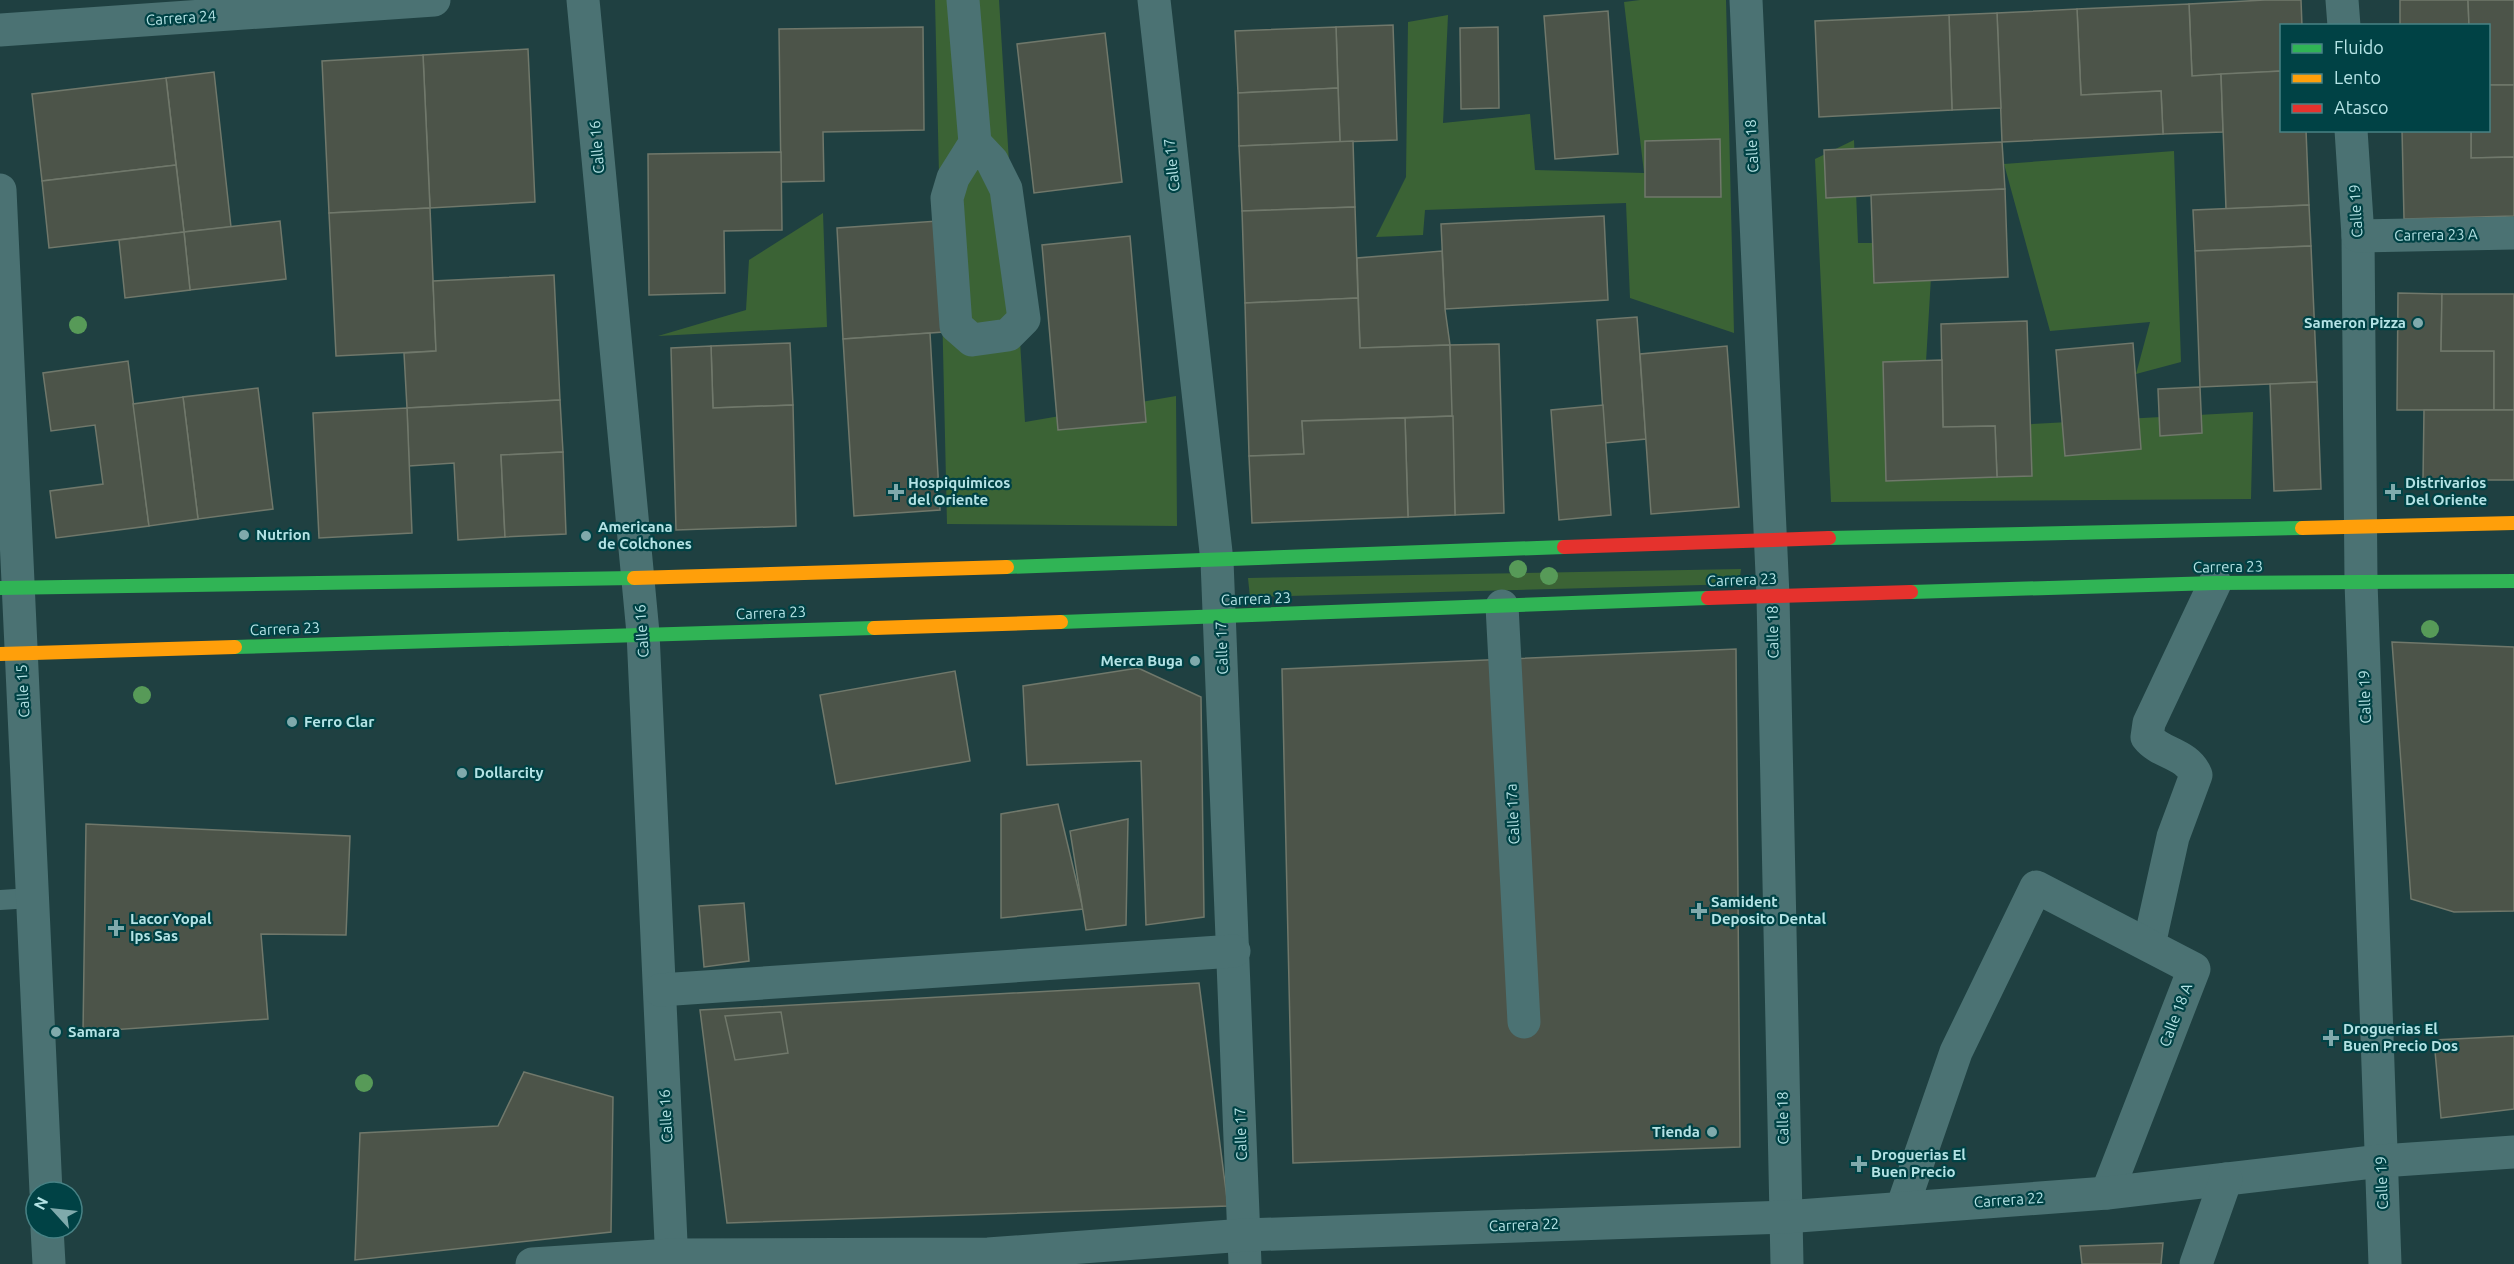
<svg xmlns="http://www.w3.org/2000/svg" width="2514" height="1264" viewBox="0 0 2514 1264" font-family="Ubuntu,sans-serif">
	<rect width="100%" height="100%" fill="#1f4041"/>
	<g fill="#3b6335">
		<path d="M935,0H999L1025,422L1176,396L1177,526L947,524Z"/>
		<path d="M1640,0H1726L1734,333L1630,298L1626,203L1425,210L1423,235L1376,237L1406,177L1408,22L1448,15L1443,123L1530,114L1535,170L1644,173L1624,2Z"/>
		<path d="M1854,140L1858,243H1933L1922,430L2253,412L2251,499L1831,502L1815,159Z"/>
		<path d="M2174,151L2181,362L2136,374L2150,322L2050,331L2004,164Z"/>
		<path d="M823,213L827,327L658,336L746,310L749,260Z"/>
		<path d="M1741,569L1739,584L1250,597L1248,578Z"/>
	</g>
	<g fill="#4c5449" stroke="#70786b" stroke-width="1.5">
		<path d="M2265,0H2301L2302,26H2282V71L2192,76L2189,4Z"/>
		<path d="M2400,0H2468L2469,26H2400Z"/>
		<path d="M2468,0H2514V85H2488V26H2469Z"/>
		<path d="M2189,4L2192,76L2221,74L2223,132L2163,134L2161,91L2081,95L2077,9Z"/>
		<path d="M2077,9L2081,95L2161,91L2163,134L2002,142L1997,13Z"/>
		<path d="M1608,11L1618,154L1555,159L1544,16Z"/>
		<path d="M1997,13L2001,108L1952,110L1949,15Z"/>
		<path d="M1949,15L1952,110L1819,117L1815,21Z"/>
		<path d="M1393,25L1397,140L1340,142L1336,27Z"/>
		<path d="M923,27L924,130L823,132L824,181L781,182L779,29Z"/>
		<path d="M1336,27L1338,88L1238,93L1235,31Z"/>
		<path d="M1498,27L1499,108L1461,109L1460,28Z"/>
		<path d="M1105,33L1122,182L1034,193L1017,44Z"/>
		<path d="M528,49L535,202L430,208L423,55Z"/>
		<path d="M423,55L430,208L329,213L322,61Z"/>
		<path d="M2282,71V130H2306L2309,205L2226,209L2221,74Z"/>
		<path d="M214,72L231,227L184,232L166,78Z"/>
		<path d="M166,78L176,165L42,181L32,94Z"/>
		<path d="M2488,85H2514V157L2471,158V130H2488Z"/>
		<path d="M1338,88L1340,142L1239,146L1238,93Z"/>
		<path d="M2402,130H2471V158L2514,157V216L2404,219Z"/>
		<path d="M1720,139L1721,197H1645V141Z"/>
		<path d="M1353,141L1355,207L1242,211L1239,146Z"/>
		<path d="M2002,142L2005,189L1826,198L1824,150Z"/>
		<path d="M781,152L782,230L724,231L725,293L649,295L648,154Z"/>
		<path d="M176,165L184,232L49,248L42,181Z"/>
		<path d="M2005,189L2008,277L1874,283L1871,195Z"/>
		<path d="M2309,205L2311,246L2195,251L2193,210Z"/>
		<path d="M1355,207L1358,298L1245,303L1242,211Z"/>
		<path d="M430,208L436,351L336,356L329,213Z"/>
		<path d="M1604,216L1608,300L1445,309L1441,224Z"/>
		<path d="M280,221L286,279L190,290L184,232Z"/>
		<path d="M938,221L944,332L843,339L837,228Z"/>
		<path d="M184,232L190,290L125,298L119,240Z"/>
		<path d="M1130,236L1146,422L1058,430L1042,245Z"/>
		<path d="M2311,246L2317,382L2200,387L2195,251Z"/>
		<path d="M1442,251L1445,309L1450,345L1360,348L1357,258Z"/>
		<path d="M554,275L560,400L407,408L404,353L436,351L433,281Z"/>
		<path d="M2398,293L2442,294L2441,351H2494V410H2397Z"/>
		<path d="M2442,294H2514V410H2494V351H2441Z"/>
		<path d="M1358,298L1360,348L1450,345L1453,416L1302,421L1304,454L1249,456L1245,303Z"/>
		<path d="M1637,317L1646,439L1605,443L1597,320Z"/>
		<path d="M2027,321L2032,476L1997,477L1995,426L1943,427L1941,324Z"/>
		<path d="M930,333L940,510L854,516L843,339Z"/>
		<path d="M790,343L793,405L713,408L711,346Z"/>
		<path d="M2133,343L2141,449L2065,456L2056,350Z"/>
		<path d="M1499,344L1504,513L1455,515L1450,345Z"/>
		<path d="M711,346L713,408L793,405L796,526L676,530L671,348Z"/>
		<path d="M1727,346L1739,507L1651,514L1640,354Z"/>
		<path d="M1942,360L1943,427L1995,426L1997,477L1886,481L1883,362Z"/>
		<path d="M128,361L149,526L56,538L50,491L103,484L95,425L51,431L43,373Z"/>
		<path d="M2317,382L2321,489L2274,491L2270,384Z"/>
		<path d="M2200,387L2202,433L2160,436L2158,389Z"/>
		<path d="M258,388L273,509L198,519L183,397Z"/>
		<path d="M183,397L198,519L149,526L133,404Z"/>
		<path d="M560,400L563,452L501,455L505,537L458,540L454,463L409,466L407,408Z"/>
		<path d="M1603,405L1611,515L1559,520L1551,410Z"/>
		<path d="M407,408L412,533L319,538L313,413Z"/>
		<path d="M2424,410H2514V480H2423Z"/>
		<path d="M1453,416L1455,515L1408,517L1405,418Z"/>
		<path d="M1405,418L1408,517L1252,523L1249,456L1304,454L1302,421Z"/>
		<path d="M563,452L566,534L505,537L501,455Z"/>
		<path d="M2392,642L2514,647V911L2454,912L2411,899Z"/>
		<path d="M1736,649L1740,1147L1293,1163L1282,669Z"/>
		<path d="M1138,668L1201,697L1204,917L1146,925L1141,761L1027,765L1023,686Z"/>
		<path d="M955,671L970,761L836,784L820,695Z"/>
		<path d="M1058,804L1083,909L1001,918V814Z"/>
		<path d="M1128,819L1126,925L1086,930L1070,831Z"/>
		<path d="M86,824L350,836L346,935L261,934L268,1019L83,1032Z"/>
		<path d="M744,903L749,961L704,967L699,906Z"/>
		<path d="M1199,983L1228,1206L727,1223L700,1010Z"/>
		<path d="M781,1012L788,1053L735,1060L725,1016Z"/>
		<path d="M2514,1036V1109L2441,1118L2434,1040Z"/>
		<path d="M524,1072L613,1097L611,1232L355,1260L360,1133L498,1126Z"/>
		<path d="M2163,1243L2161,1264H2082L2080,1246Z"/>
	</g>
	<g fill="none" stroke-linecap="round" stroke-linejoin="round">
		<path stroke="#4b7273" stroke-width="20" d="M0,900L32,898"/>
		<g stroke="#4b7273" stroke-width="33">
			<path d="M583,0L643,633L672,1264"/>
			<path d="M963,0L975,143L953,178L947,198L956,326L972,340L1008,335L1024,319L1006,189L992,161L975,143"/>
			<path d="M1154,0L1217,561L1245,1264"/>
			<path d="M1746,0L1773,596L1787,1264"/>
			<path d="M2342,0L2344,26"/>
			<path d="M0,30L434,0"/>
			<path d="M2351,130L2358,236L2361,582L2385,1264"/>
			<path d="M0,190L46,1192"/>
			<path d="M2358,236L2514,233"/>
			<path d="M1502,606L1524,1022"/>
			<path d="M2149,945L2173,837L2196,775C2187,753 2160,754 2147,737L2149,723L2215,583"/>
			<path d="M660,990L1234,951"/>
			<path d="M1902,1208L1956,1052L2036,887L2194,969L2107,1193"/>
			<path d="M47,1228L49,1264"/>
			<path d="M532,1264L672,1255L988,1254L1245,1235L1785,1217L2107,1193L2381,1161L2514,1152"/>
			<path d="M2196,1264L2226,1179"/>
		</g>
		<g stroke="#30b455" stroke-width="14">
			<path d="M1829,538L2302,528"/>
			<path d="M1007,567L1564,547"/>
			<path d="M0,588L634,578"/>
			<path d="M1911,592L2215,583L2514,581"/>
			<path d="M1061,622L1708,598"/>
			<path d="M235,647L874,628"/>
		</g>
		<g stroke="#ff9f0a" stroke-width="14">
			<path d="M2302,528L2514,523"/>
			<path d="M634,578L1007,567"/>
			<path d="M874,628L1061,622"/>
			<path d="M0,654L235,647"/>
		</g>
		<g stroke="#e5322d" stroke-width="14">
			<path d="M1564,547L1829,538"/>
			<path d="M1708,598L1911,592"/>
		</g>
	</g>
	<g fill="#579a58">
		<circle cx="78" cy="325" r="9"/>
		<circle cx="1518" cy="569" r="9"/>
		<circle cx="1549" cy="576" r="9"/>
		<circle cx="2430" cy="629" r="9"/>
		<circle cx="142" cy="695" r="9"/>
		<circle cx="364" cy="1083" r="9"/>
	</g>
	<g fill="#80aaac" stroke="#004245" stroke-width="2">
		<circle cx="2418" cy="323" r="6"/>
		<path d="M893 483h6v6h6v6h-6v6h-6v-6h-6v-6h6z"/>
		<path d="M2390 483h6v6h6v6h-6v6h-6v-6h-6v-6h6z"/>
		<circle cx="244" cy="535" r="6"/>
		<circle cx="586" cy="536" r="6"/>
		<circle cx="1195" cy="661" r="6"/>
		<circle cx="292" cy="722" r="6"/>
		<circle cx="462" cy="773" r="6"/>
		<path d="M1696 902h6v6h6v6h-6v6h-6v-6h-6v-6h6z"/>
		<path d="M113 919h6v6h6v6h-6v6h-6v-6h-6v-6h6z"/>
		<circle cx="56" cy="1032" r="6"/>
		<path d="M2328 1029h6v6h6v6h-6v6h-6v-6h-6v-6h6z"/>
		<circle cx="1712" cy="1132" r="6"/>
		<path d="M1856 1155h6v6h6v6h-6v6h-6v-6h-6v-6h6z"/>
	</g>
	<g text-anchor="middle" stroke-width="4.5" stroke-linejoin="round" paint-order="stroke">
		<g font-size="15" fill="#b4e3e5" stroke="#004245">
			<text transform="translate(181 18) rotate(-4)" y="5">Carrera 24</text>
			<text transform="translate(1752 146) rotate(-93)" y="5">Calle 18</text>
			<text transform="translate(597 147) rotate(-95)" y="5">Calle 16</text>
			<text transform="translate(1172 165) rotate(-96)" y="5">Calle 17</text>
			<text transform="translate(2356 211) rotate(-93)" y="5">Calle 19</text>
			<text transform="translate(2436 235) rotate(-1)" y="5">Carrera 23 A</text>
			<text transform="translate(2228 567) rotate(-1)" y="5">Carrera 23</text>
			<text transform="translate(1742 580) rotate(-2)" y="5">Carrera 23</text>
			<text transform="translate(1256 599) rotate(-2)" y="5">Carrera 23</text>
			<text transform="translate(771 613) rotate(-2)" y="5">Carrera 23</text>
			<text transform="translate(285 629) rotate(-2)" y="5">Carrera 23</text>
			<text transform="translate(642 631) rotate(-94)" y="5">Calle 16</text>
			<text transform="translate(1773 632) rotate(-91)" y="5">Calle 18</text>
			<text transform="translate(1222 648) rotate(-92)" y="5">Calle 17</text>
			<text transform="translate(23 691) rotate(-93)" y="5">Calle 15</text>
			<text transform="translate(2365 697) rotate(-92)" y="5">Calle 19</text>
			<text transform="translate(1513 814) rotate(-93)" y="5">Calle 17a</text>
			<text transform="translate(2176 1015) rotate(-69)" y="5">Calle 18 A</text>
			<text transform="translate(666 1116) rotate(-93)" y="5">Calle 16</text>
			<text transform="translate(1783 1118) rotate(-91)" y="5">Calle 18</text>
			<text transform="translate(1241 1134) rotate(-92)" y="5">Calle 17</text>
			<text transform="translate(2382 1183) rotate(-92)" y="5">Calle 19</text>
			<text transform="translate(2009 1200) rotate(-4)" y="5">Carrera 22</text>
			<text transform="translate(1524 1225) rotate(-2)" y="5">Carrera 22</text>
		</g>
		<g font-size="15" font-weight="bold" fill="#b4e3e5" stroke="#004245" text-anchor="start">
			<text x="2406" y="328" text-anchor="end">Sameron Pizza</text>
			<text x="908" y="488">Hospiquimicos<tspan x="908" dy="17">del Oriente</tspan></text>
			<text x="2405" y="488">Distrivarios<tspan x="2405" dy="17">Del Oriente</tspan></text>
			<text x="598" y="532">Americana<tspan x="598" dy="17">de Colchones</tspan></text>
			<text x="256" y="540">Nutrion</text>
			<text x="1183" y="666" text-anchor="end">Merca Buga</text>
			<text x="304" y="727">Ferro Clar</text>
			<text x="474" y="778">Dollarcity</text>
			<text x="1711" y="907">Samident<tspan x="1711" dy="17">Deposito Dental</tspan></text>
			<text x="130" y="924">Lacor Yopal<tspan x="130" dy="17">Ips Sas</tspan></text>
			<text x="2343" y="1034">Droguerias El<tspan x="2343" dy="17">Buen Precio Dos</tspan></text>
			<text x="68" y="1037">Samara</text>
			<text x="1700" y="1137" text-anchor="end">Tienda</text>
			<text x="1871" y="1160">Droguerias El<tspan x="1871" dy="17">Buen Precio</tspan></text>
		</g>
	</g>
	<rect x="2280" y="24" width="210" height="108" fill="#004245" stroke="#488285" stroke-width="1.5"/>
	<rect x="2292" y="44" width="30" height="9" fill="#30b455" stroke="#488285" stroke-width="1.5"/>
	<text x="2334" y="54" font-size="18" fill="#b4e3e5">Fluido</text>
	<rect x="2292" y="74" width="30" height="9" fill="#ff9f0a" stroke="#488285" stroke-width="1.5"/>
	<text x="2334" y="84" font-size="18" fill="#b4e3e5">Lento</text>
	<rect x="2292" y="104" width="30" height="9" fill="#e5322d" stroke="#488285" stroke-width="1.5"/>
	<text x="2334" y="114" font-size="18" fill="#b4e3e5">Atasco</text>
	<g transform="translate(54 1210) rotate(297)"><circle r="28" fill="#004245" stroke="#488285" stroke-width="1.5"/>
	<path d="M0-4.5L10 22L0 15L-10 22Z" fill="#80aaac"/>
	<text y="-9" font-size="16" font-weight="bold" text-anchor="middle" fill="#b4e3e5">N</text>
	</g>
</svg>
